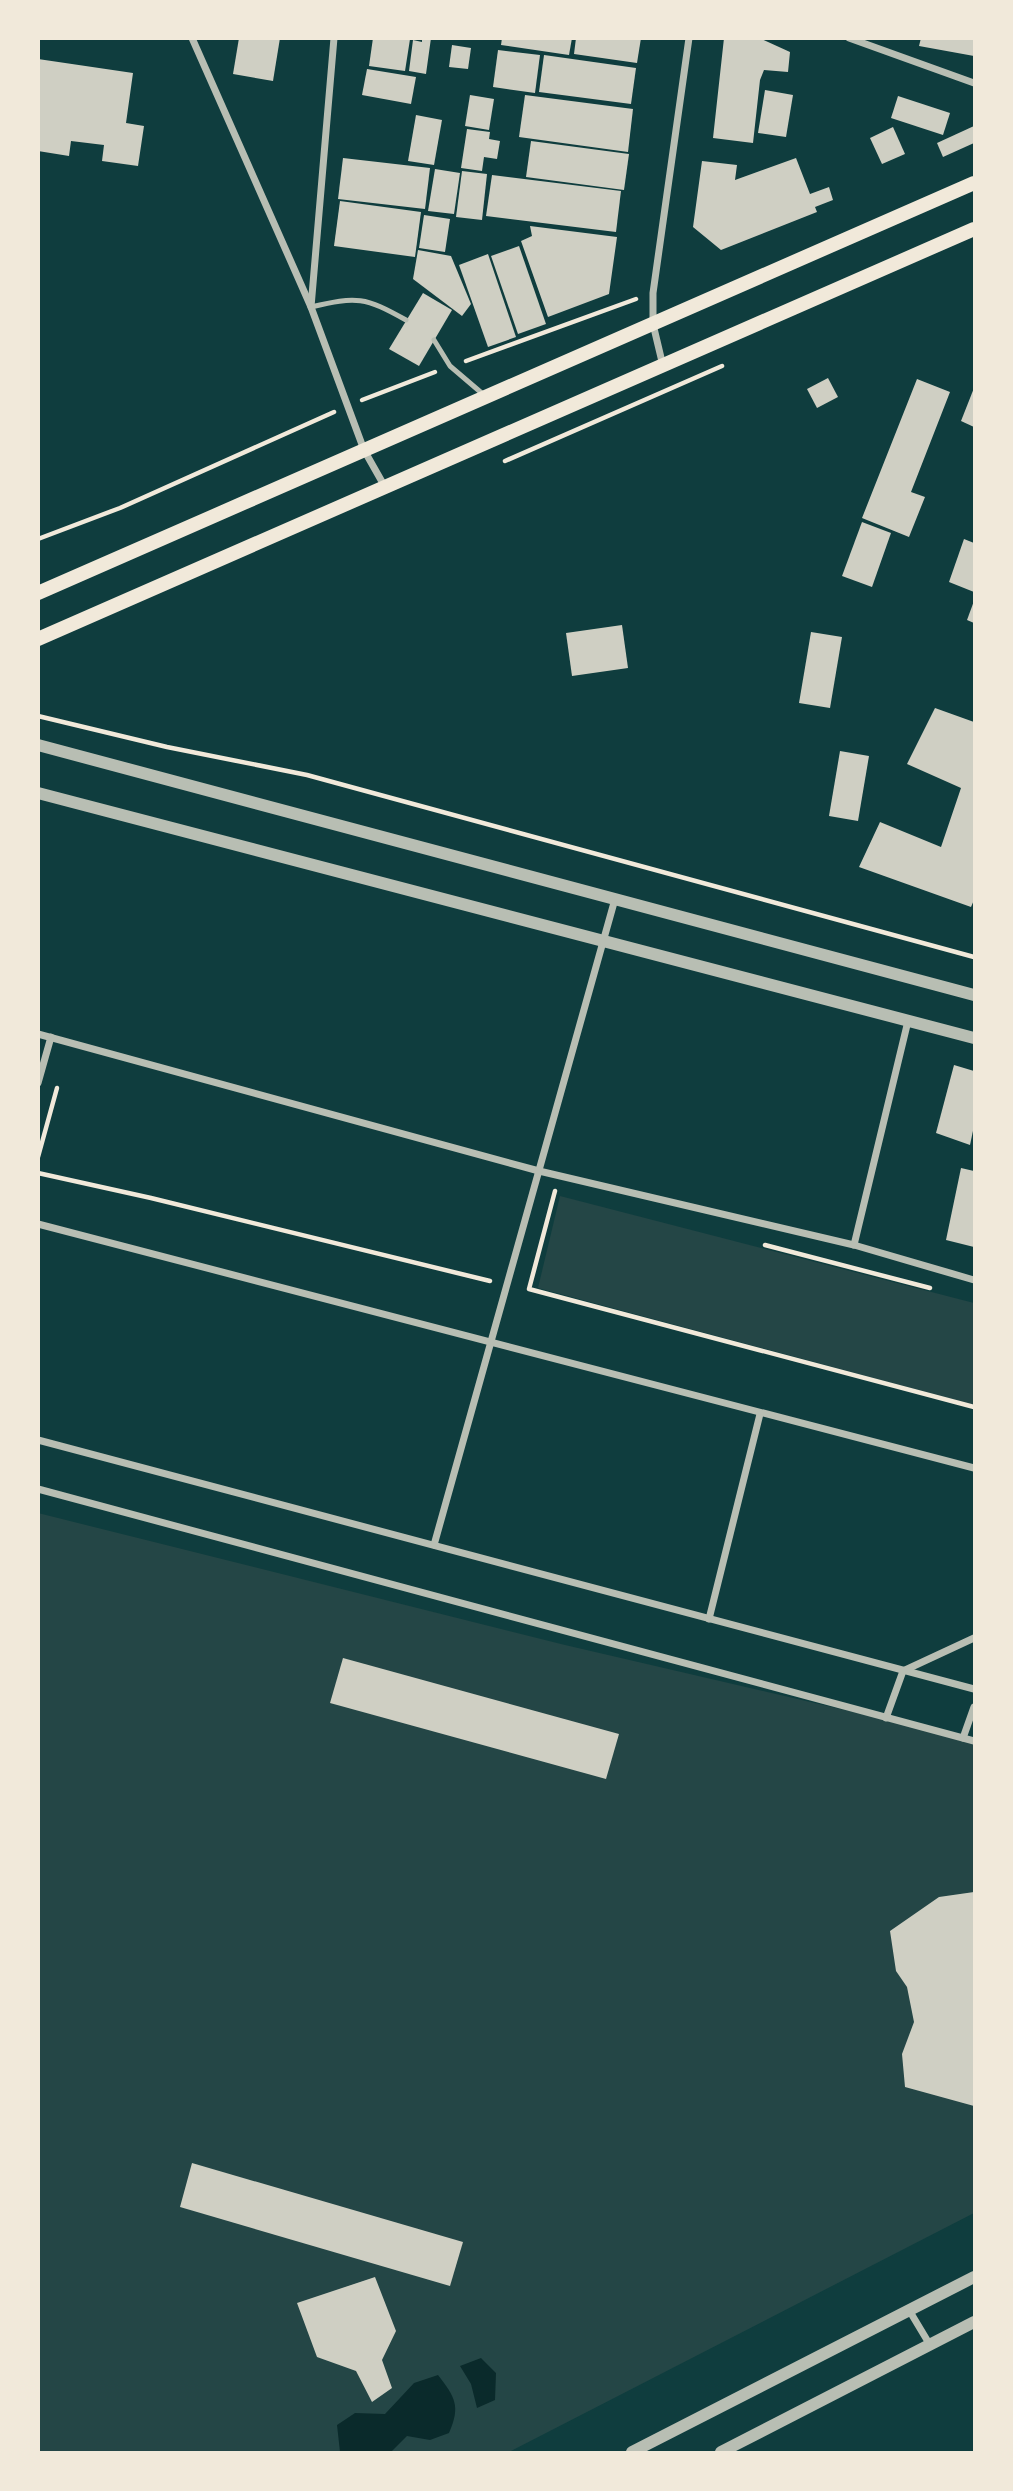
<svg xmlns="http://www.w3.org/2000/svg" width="1013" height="2491" viewBox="0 0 1013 2491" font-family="Jost,sans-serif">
	<rect width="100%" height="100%" fill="#0f3d3e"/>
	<g fill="#244646">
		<path d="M560,1196L974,1303V1405L538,1288Z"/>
		<path d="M38,1513L565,1645L974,1740V2213L509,2452H39Z"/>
	</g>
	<g fill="#0a2a2b">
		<path d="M481,2358L496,2373L495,2400L477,2408L471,2384L460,2366Z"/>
		<path d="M438,2375C455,2397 461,2406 449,2433L430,2440L407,2436L391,2452H340L337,2425L355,2413L385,2414L414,2383Z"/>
	</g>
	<g fill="#cfcfc3">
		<path d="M239,38H280L273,81L233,74Z"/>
		<path d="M373,38L410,39L405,71L369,66Z"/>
		<path d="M422,38H431L426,74L409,71L413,40L422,42Z"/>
		<path d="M502,38H572L569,55L501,45Z"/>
		<path d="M576,38H641L637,63L574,54Z"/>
		<path d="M724,38H759L790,52L788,72L764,70L760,80L753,143L713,138Z"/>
		<path d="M921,38H974V56L919,46Z"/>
		<path d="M452,45L471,48L468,69L449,67Z"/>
		<path d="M498,50L540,55L535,93L493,87Z"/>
		<path d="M544,55L636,68L631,104L539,92Z"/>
		<path d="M38,59L133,73L126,123L144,126L138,166L102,161L104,145L71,141L69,156L38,151Z"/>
		<path d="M367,69L416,77L411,104L362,95Z"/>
		<path d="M765,90L793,95L786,137L758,133Z"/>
		<path d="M470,95L494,99L489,130L465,126Z"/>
		<path d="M525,95L633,109L628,152L519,137Z"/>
		<path d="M898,96L950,113L943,135L891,118Z"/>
		<path d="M416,115L442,120L434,165L408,161Z"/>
		<path d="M974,126V143L943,157L937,143Z"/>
		<path d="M893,127L905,154L882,164L870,138Z"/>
		<path d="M467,129L490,132L489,139L500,141L497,159L484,157L482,171L461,168Z"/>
		<path d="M531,141L629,154L624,190L526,177Z"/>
		<path d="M343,158L430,168L425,209L338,199Z"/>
		<path d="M796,158L810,194L829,187L833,200L815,207L817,212L721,250L693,227L702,161L737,165L735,180Z"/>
		<path d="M435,169L460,173L454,214L428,211Z"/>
		<path d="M462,171L487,174L482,220L456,217Z"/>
		<path d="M492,175L621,191L616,232L486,216Z"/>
		<path d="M340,201L421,212L415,257L334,246Z"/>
		<path d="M424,215L450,219L445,252L419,248Z"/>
		<path d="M530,226L617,237L609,294L548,317L521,241L532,236Z"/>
		<path d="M519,246L546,324L518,334L491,256Z"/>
		<path d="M418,250L451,256L471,304L462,316L413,279Z"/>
		<path d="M488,254L516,337L488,347L459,265Z"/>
		<path d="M423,293L452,310L419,366L389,349Z"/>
		<path d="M828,378L838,397L817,408L807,389Z"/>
		<path d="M917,379L950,392L911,492L925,497L909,537L862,518Z"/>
		<path d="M974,388V427L961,421Z"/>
		<path d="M862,522L891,533L872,587L842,576Z"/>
		<path d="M964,539L974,543V592L949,582Z"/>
		<path d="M974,601V623L967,620Z"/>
		<path d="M622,625L628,668L572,676L566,633Z"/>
		<path d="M811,632L842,637L830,708L799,703Z"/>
		<path d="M935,708L974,722V900L971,907L859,867L880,822L941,847L961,788L907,764Z"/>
		<path d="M840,751L869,756L858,821L829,816Z"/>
		<path d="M954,1065L974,1071V1126L970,1145L936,1133Z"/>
		<path d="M961,1168L974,1171V1247L946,1240Z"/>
		<path d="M343,1658L619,1734L606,1779L330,1703Z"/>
		<path d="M974,1892V2106L905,2087L902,2054L914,2022L907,1987L896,1971L890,1931L939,1897Z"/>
		<path d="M192,2163L463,2242L450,2286L180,2207Z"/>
		<path d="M375,2277L396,2331L382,2360L392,2388L372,2402L356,2371L317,2357L297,2303Z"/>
	</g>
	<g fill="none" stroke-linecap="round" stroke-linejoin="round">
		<g stroke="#f1e9da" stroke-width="4.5">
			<path d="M466,361L636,299"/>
			<path d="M362,400L435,372"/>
			<path d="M505,461L722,366"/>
			<path d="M38,539L120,508L334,412"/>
			<path d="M38,716L167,747L307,775L974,957"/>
			<path d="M38,1157L57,1088"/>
			<path d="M38,1173L151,1198L490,1281"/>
			<path d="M555,1191L529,1289L974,1407"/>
			<path d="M765,1245L930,1288"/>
		</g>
		<g stroke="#b8beb3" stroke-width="5">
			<path d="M311,307C357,296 365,297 406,320"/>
			<path d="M434,340L450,366L484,395"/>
		</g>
		<g stroke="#b8beb3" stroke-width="7">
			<path d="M192,38L311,307"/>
			<path d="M334,38L311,307L364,450L385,487"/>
			<path d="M849,38L974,83"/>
			<path d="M663,366L653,324V293L689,38"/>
			<path d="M38,1034L539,1171L854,1245L974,1280"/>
			<path d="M38,1083L51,1037"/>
			<path d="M38,1224L974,1468"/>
			<path d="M854,1245L908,1021"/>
			<path d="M38,1440L974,1689"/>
			<path d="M38,1489L974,1741"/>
			<path d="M434,1545L615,899"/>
			<path d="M709,1619L760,1414"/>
			<path d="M886,1718L903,1671L974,1638"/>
			<path d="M963,1738L974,1707"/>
			<path d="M909,2310L930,2345"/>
		</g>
		<g stroke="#b8beb3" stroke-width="12">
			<path d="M38,745L974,995"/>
			<path d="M38,793L974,1038"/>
			<path d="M632,2452L974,2277"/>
			<path d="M721,2452L974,2322"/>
		</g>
		<g stroke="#f1e9da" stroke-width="14">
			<path d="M38,593L974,183"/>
			<path d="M38,639L974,229"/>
		</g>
	</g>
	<rect width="1013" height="2491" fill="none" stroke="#f1e9da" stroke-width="80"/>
</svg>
